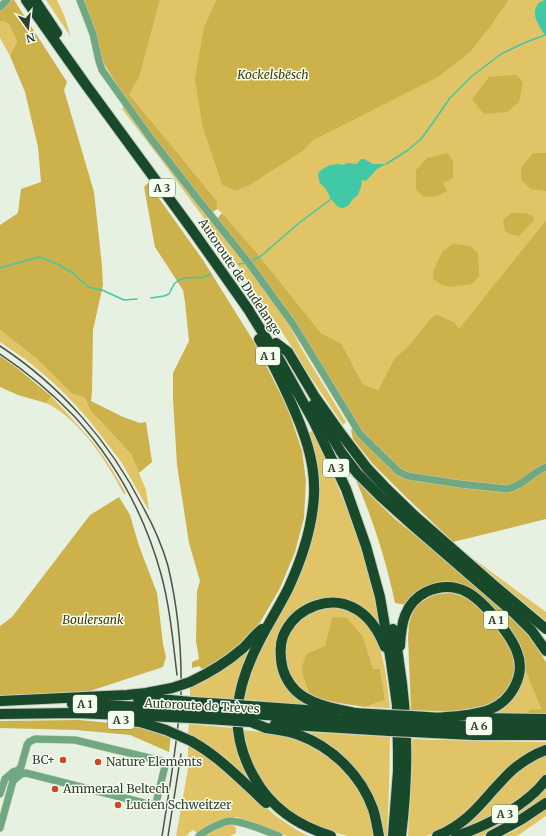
<svg xmlns="http://www.w3.org/2000/svg" width="546" height="836" viewBox="0 0 546 836" font-family="Merriweather,serif">
	<rect width="100%" height="100%" fill="#e7f1e1"/>
	<g fill="#e0c465">
		<path d="M46,0H57L64,15L71,37Z"/>
		<path d="M160,0H216L204,27L203,129L222,185L235,191L250,185L303,151L312,140L493,23L509,0H546V220L459,330L436,314L430,319L408,346L394,359L378,390L363,384L341,343L321,333L257,253L222,213L217,209V201L129,94L139,78Z"/>
		<path d="M2,21L9,24L17,41L10,56L0,38V22Z"/>
		<path d="M125,105L227,238L288,322L301,348L346,422L343,425L305,369L296,353L228,251L159,157L122,109Z"/>
		<path d="M0,330L37,359L71,393L85,398L90,410L131,454L146,490L149,511L122,463L89,420L67,396L48,378L25,359L0,342Z"/>
		<path d="M51,396C66,412 81,428 95,445C107,460 116,476 126,493L124,494C107,462 80,419 46,403Z"/>
		<path d="M313,431C329,466 345,501 358,538C368,567 374,597 381,626H379L355,604L296,612L278,665L313,706L242,699L245,683L315,517L308,433Z"/>
		<path d="M471,557L546,612V621L511,592Z"/>
		<path d="M332,607C343,608 355,611 363,619C384,639 387,681 390,708L365,707L385,700L380,669L373,670L363,637L332,617L325,646L303,677L310,695C277,675 277,630 311,612C317,609 326,608 332,607Z"/>
		<path d="M253,643L235,699L190,697V684Z"/>
		<path d="M524,667L541,709L529,714H487C513,700 520,698 524,667Z"/>
		<path d="M189,724L233,728L238,756L242,766L252,783L226,758L206,744L188,735Z"/>
		<path d="M242,730C264,732 287,734 308,744C333,756 355,778 366,804C371,814 373,825 376,836H348L330,831L310,824L292,814L266,789L249,760Z"/>
		<path d="M305,732L390,737L389,789L387,836H382L367,792L305,735Z"/>
		<path d="M411,739L478,741L546,742V746L477,804L445,829L426,836H408L411,786L412,762Z"/>
		<path d="M188,745L215,762L276,816L295,829L308,836H287L237,817H230L197,833L193,830L189,833L187,836H176L188,769Z"/>
		<path d="M546,756V773L543,778L527,793L503,810L488,819L458,831C465,825 473,819 479,812C500,792 517,766 546,756Z"/>
		<path d="M546,788V798L528,811L502,827L483,836H471C497,823 526,811 546,788Z"/>
		<path d="M546,809V816L517,836H503L516,830Z"/>
		<path d="M230,824L233,825L236,828V833L230,836H203L216,829Z"/>
	</g>
	<g fill="#cdb14a">
		<path d="M12,0H14L67,82L64,90L94,192L102,266L103,285L93,330L92,392L91,401L123,417L140,423L146,422L152,462L139,473L131,454L90,410L85,398L71,393L37,359L0,330V225L18,213L21,189L41,182L38,147L25,92L10,56L17,41L9,24L2,21L0,22V12Z"/>
		<path d="M84,0H160L139,78L129,94L217,201V209L210,214L151,135L114,80L104,64Z"/>
		<path d="M216,0H509L493,23L470,52L438,77L313,140L303,151L250,185L235,191L222,185L203,129L195,79L204,27Z"/>
		<path d="M516,75L523,82L519,102L507,112L484,114L472,99L489,77Z"/>
		<path d="M447,153L453,161V178L443,183L447,191L437,196L424,197L416,190V170L427,158Z"/>
		<path d="M533,153H546V191L530,189L521,179V168Z"/>
		<path d="M148,183L203,260L254,342L288,409L302,451L306,481L304,518L295,552L280,588L261,621L245,641L213,667L202,669L199,666L192,668V662L199,659L196,641L197,591L200,581L189,543L177,465L173,399V373L189,341L185,302L183,290L155,247L144,187Z"/>
		<path d="M222,213L257,253L321,333L341,343L363,384L378,390L394,359L408,346L430,319L436,314L455,323L459,329L546,220V519L453,542L403,494L372,463L353,439L351,430L357,424L296,322L253,263L250,262L216,220Z"/>
		<path d="M511,213H525L533,216L534,220L519,236L510,234L505,231L503,220Z"/>
		<path d="M453,244L470,246L478,253L479,276L472,284L449,287L442,285L433,279L434,270L442,252Z"/>
		<path d="M0,356L17,368L51,396L46,403L18,395L0,387Z"/>
		<path d="M354,476L369,494L396,520L430,547L508,613L528,634L546,662V714H529V710L541,709L524,667L519,645L458,585L406,605L395,603C386,560 372,516 354,476Z"/>
		<path d="M119,497L130,515L139,546L157,593L163,644L166,657L163,667L84,693L2,698L0,695V626L12,617L90,515Z"/>
		<path d="M451,593C473,598 478,606 492,623C497,629 503,635 507,642C515,655 517,675 509,689C505,695 497,701 490,704C473,714 431,711 411,710L408,637L409,624L413,611L418,604L431,596L438,594Z"/>
		<path d="M332,617L347,618L363,637L373,669H380L385,700L365,707L339,703L324,700L310,695L303,677L302,666L307,654L325,646Z"/>
		<path d="M79,720L143,726L171,734L169,752L130,735L76,730L0,728V721Z"/>
	</g>
	<g fill="#41c8a7">
		<path d="M545,0H546V36C540,28 529,13 539,3C540,2 543,1 545,0Z"/>
		<path d="M361,159H364L373,164H386L377,169L366,181L362,180L361,187L358,195L352,200L348,206L343,208L338,207L331,199L326,189L320,183L318,175L319,172L324,168L330,165L338,164L343,165L348,163L357,164Z"/>
	</g>
	<g fill="none" stroke-linecap="round" stroke-linejoin="round">
		<g stroke="#41c8a7" stroke-width="1.5">
			<path d="M386,164L408,150L421,139L432,124L450,98L472,76L501,54L524,43L545,35"/>
			<path d="M251,261L261,256L299,223L331,199"/>
			<path d="M239,264L246,263"/>
			<path d="M0,268L39,257L57,264L73,273L88,287L102,290L124,300L137,299"/>
			<path d="M151,298L164,296L169,294L174,284L179,280L185,278L204,277L211,274"/>
		</g>
		<defs>
			<g id="minor">
				<path d="M80,0L93,34L99,61L102,70L149,136L193,193L248,262L293,324L360,434L399,472L408,476L460,484L507,489C523,486 531,473 546,467"/>
				<path d="M0,7L7,0"/>
				<path d="M0,794L5,779L13,772L18,770L21,767L27,745L29,742L35,739L75,740L162,761L164,763L165,766L156,803L152,805L26,773L21,774L13,781L0,828"/>
				<path d="M199,836C206,830 221,822 230,821C242,820 267,832 279,836"/>
			</g>
			<g id="highway">
				<path d="M26,0L86,85L190,227L248,309L279,359L314,422L346,489L366,546L380,597L391,662L397,705L398,752V771L393,836"/>
				<path d="M35,0L57,33"/>
				<path d="M259,339C270,358 280,378 289,398C303,429 316,461 314,496C312,529 302,559 288,589C279,607 268,624 259,642C236,687 227,730 254,777C271,808 297,825 331,836"/>
				<path d="M276,343L288,352L315,397L339,431L367,468L385,487L415,516L496,587L546,629"/>
				<path d="M313,405L341,452L357,473L380,496L410,523L514,613L532,631L546,651"/>
				<path d="M393,629C395,640 398,651 399,662C408,718 408,780 401,836"/>
				<path d="M400,646C401,625 404,603 426,592C459,577 479,598 498,621C505,631 513,640 517,652C526,674 512,700 491,709C475,716 453,716 437,718"/>
				<path d="M190,682C209,673 226,663 242,649C249,643 254,635 262,629"/>
				<path d="M138,699L170,700"/>
				<path d="M0,701L127,695L146,693L172,688"/>
				<path d="M192,702L224,704"/>
				<path d="M72,704L170,708"/>
				<path d="M250,706L334,712"/>
				<path d="M191,709L223,712"/>
				<path d="M354,713L389,715"/>
				<path d="M0,714L76,713L169,717"/>
				<path d="M250,714L390,723"/>
				<path d="M359,714C339,709 312,706 296,691C288,683 282,671 281,659C280,650 281,638 286,630C299,607 330,595 354,608C370,616 379,632 385,647"/>
				<path d="M411,716L442,718"/>
				<path d="M191,718L223,720"/>
				<path d="M472,718L546,719"/>
				<path d="M130,721L140,722L166,730"/>
				<path d="M251,722C256,724 261,726 266,728C277,730 288,731 299,735C332,747 361,775 373,809C376,818 377,827 379,836"/>
				<path d="M275,724L390,731"/>
				<path d="M411,724L473,726L546,727"/>
				<path d="M412,732L474,735H546"/>
				<path d="M191,741C220,757 242,781 266,803"/>
				<path d="M437,836C462,826 477,809 494,789C501,782 508,773 516,767C525,760 535,754 546,750"/>
				<path d="M456,836C487,826 526,806 546,780"/>
				<path d="M491,836L522,819L546,803"/>
			</g>
		</defs>
		<use href="#minor" stroke="#c4cdbf" stroke-width="8"/>
		<use href="#highway" stroke="#c4cdbf" stroke-width="12"/>
		<use href="#minor" stroke="#70a981" stroke-width="7"/>
		<use href="#highway" stroke="#18492b" stroke-width="10"/>
		<g stroke="#4c514a" stroke-width="1.5">
			<path d="M0,346C61,386 110,442 143,507C153,525 162,545 168,566C178,608 182,651 181,695C181,705 179,715 178,725C174,762 168,799 162,836"/>
			<path d="M0,354C27,372 52,393 74,416C115,461 145,516 161,574C170,607 173,642 177,675"/>
			<path d="M168,836L181,754"/>
		</g>
		<defs>
			<g id="highway-bridge">
				<path d="M172,688L190,682"/>
				<path d="M170,700L192,702"/>
				<path d="M224,704L250,706"/>
				<path d="M170,708L191,709"/>
				<path d="M223,712L250,714"/>
				<path d="M389,715L411,716"/>
				<path d="M169,717L191,718"/>
				<path d="M223,720L251,722"/>
				<path d="M390,723L411,724"/>
				<path d="M166,730L191,741"/>
				<path d="M390,731L412,732"/>
			</g>
		</defs>
		<use href="#highway-bridge" stroke="#c4cdbf" stroke-width="12" stroke-linecap="butt"/>
		<use href="#highway-bridge" stroke="#18492b" stroke-width="10"/>
	</g>
	<g fill="#d04627" stroke="#f4ffee" stroke-width="1.5">
		<circle cx="63" cy="760" r="4"/>
		<circle cx="98" cy="762" r="4"/>
		<circle cx="55" cy="789" r="4"/>
		<circle cx="118" cy="805" r="4"/>
	</g>
	<g text-anchor="middle" stroke-width="3" stroke-linejoin="round" paint-order="stroke">
		<g fill="#f4ffee" stroke="#70766c" stroke-width="1">
			<rect x="149" y="179" width="26" height="18" rx="3"/>
			<rect x="256" y="347" width="24" height="18" rx="3"/>
			<rect x="323" y="459" width="26" height="18" rx="3"/>
			<rect x="484" y="611" width="24" height="18" rx="3"/>
			<rect x="73" y="695" width="24" height="18" rx="3"/>
			<rect x="108" y="711" width="26" height="18" rx="3"/>
			<rect x="466" y="717" width="26" height="18" rx="3"/>
			<rect x="492" y="805" width="26" height="18" rx="3"/>
		</g>
		<g font-size="11" font-weight="bold" fill="#373b35">
			<text x="162" y="192">A 3</text>
			<text x="268" y="360">A 1</text>
			<text x="336" y="472">A 3</text>
			<text x="496" y="624">A 1</text>
			<text x="85" y="708">A 1</text>
			<text x="121" y="724">A 3</text>
			<text x="479" y="730">A 6</text>
			<text x="505" y="818">A 3</text>
		</g>
		<g font-size="12" font-style="italic" fill="#43370a" stroke="#f4ffee">
			<text x="273" y="79">Kockelsbësch</text>
			<text x="93" y="624">Boulersank</text>
		</g>
		<g font-size="12" fill="#373b35" stroke="#f4ffee">
			<text transform="translate(240 277) rotate(56)" y="4">Autoroute de Dudelange</text>
			<text transform="translate(202 706) rotate(3)" y="4">Autoroute de Trèves</text>
		</g>
		<g font-size="12" fill="#373b35" stroke="#f4ffee" text-anchor="start">
			<text x="55" y="764" text-anchor="end">BC+</text>
			<text x="106" y="766">Nature Elements</text>
			<text x="63" y="793">Ammeraal Beltech</text>
			<text x="126" y="809">Lucien Schweitzer</text>
		</g>
	</g>
	<g transform="translate(28 28) rotate(165)" stroke="#f4ffee" stroke-width="3" paint-order="stroke">
	<path d="M0-3L7 15L0 10L-7 15Z" fill="#373b35"/>
	<text y="-6" font-size="11" font-weight="bold" text-anchor="middle" fill="#373b35">N</text>
	</g>
</svg>
